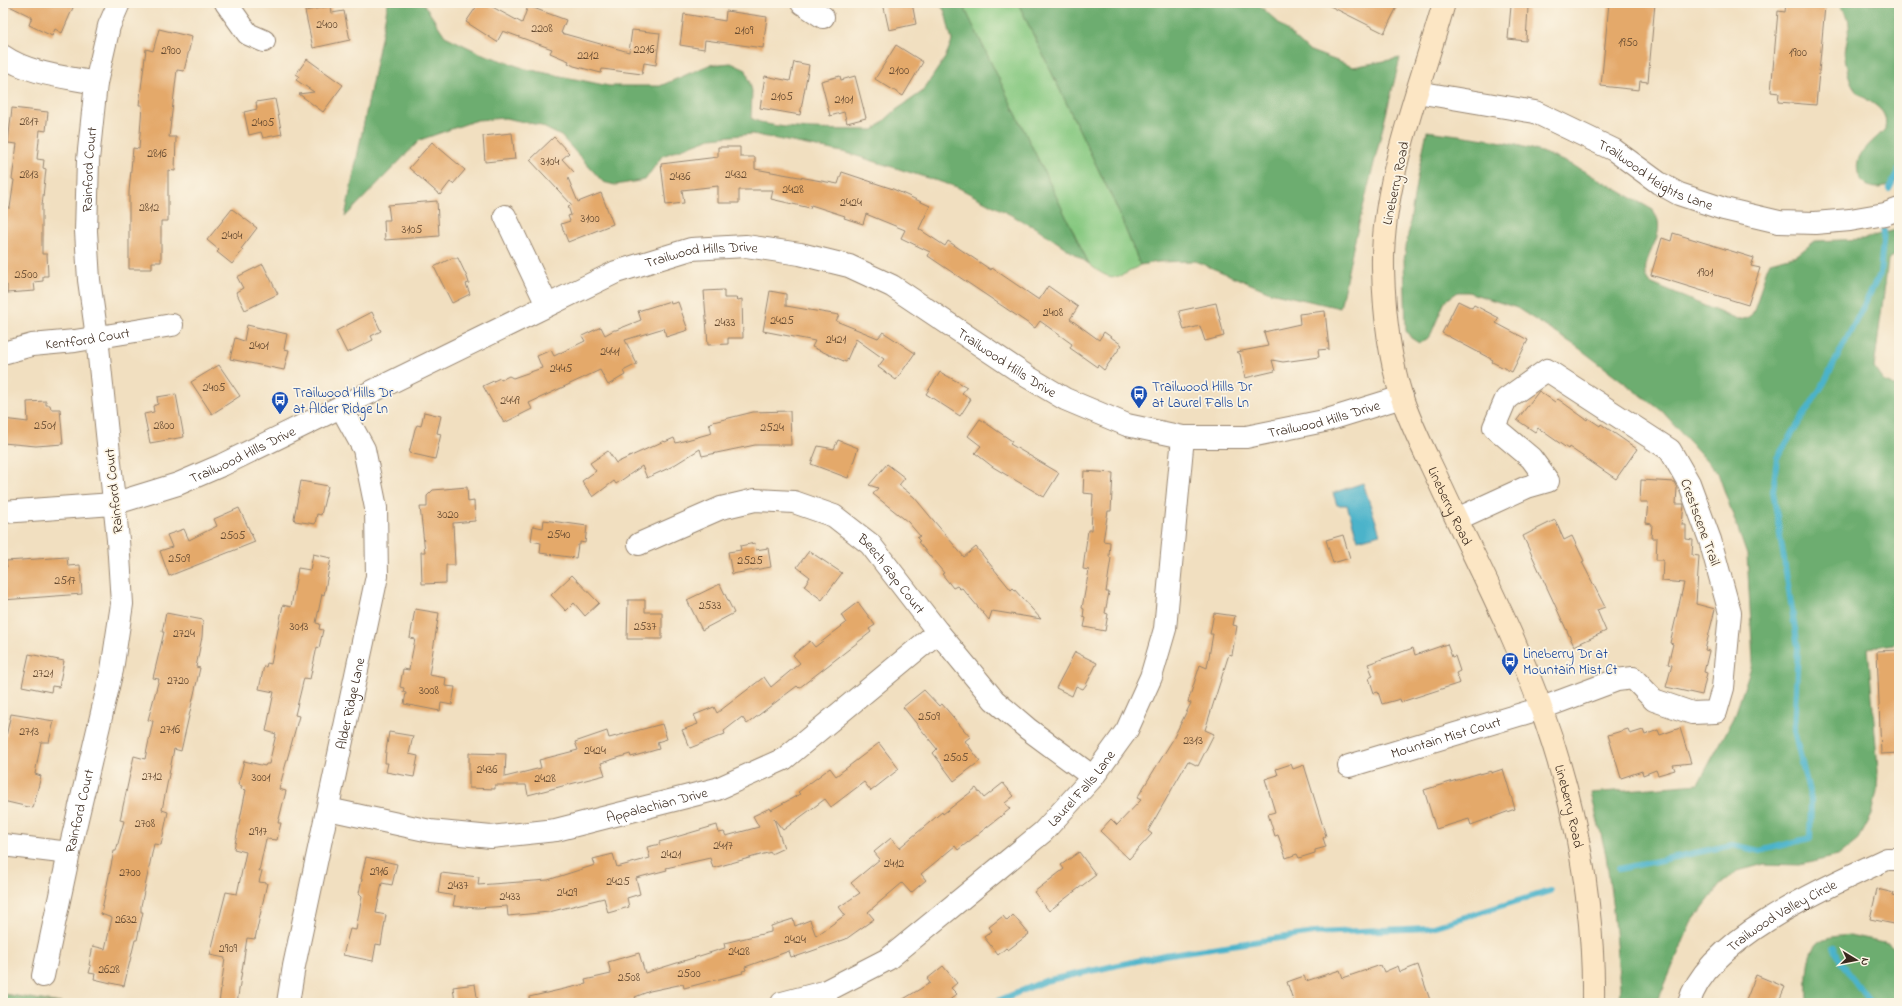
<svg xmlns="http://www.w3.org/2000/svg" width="1902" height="1006" viewBox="0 0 1902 1006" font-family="'Indie Flower',sans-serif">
	<rect width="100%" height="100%" fill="#fcf5e5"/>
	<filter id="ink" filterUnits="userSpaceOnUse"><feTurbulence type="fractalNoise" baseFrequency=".025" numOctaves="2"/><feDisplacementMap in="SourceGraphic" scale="8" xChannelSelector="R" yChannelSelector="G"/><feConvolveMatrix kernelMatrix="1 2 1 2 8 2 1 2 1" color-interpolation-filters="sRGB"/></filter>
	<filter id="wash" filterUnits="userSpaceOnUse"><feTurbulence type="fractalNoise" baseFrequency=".012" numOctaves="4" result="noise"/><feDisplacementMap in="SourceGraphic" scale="16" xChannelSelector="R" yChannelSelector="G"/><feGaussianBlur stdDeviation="0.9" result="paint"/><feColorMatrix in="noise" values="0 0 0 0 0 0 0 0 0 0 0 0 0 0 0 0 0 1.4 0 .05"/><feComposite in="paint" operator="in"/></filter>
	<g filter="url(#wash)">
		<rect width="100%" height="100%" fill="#f1dfc0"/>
		<path fill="#87c981" stroke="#617a50" d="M962,3H1018L1116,206L1140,265C1117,280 1111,282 1089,264Z"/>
		<g fill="#6dad6f" stroke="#546c46">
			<path d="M388,3H423L445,36L480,53L526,69L609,86H660L709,65L731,63L746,70L752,91L751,118C773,132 846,129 874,130L896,110L922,92L945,58L952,41L945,12L940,3H962L1089,264L1038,229L957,187L847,153L752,134L711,138L662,156L645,180L615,185L603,182L561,136L539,125L505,118L477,120L420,140L345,217Z"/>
			<path d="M1018,3H1257L1308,50L1353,67L1400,58L1352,252L1340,308L1270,292L1195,261L1158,262L1140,265L1116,206Z"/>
			<path d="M1837,3H1899V181C1893,184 1885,188 1878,188C1860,189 1852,168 1861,154C1868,144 1877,138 1885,129C1890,104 1864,104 1853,86C1849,80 1846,65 1845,58C1844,43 1853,31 1847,15C1845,11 1840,7 1837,3Z"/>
			<path d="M1427,131C1465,136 1505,140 1541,152C1580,166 1617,190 1653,210C1654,214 1658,218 1658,221C1663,243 1635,263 1650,283L1738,320C1744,319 1748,318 1752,314C1758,305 1763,275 1770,262L1797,255L1815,241L1863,239L1899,229V254L1891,257L1888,261L1874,368L1883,381L1899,388V643L1868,648L1878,770L1877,792L1872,815L1859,839L1838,856L1799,865L1764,864L1738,871L1720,885L1691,923L1657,1003H1619L1620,987L1613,910L1606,855L1591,793L1698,784L1734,718L1753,661L1747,555L1718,473L1662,411L1576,346L1517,308L1468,292H1458L1445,301L1431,334L1426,340L1419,343L1411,338L1406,331L1404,260L1417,178Z"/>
			<path d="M1850,935L1888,943L1899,950V1003H1808C1808,986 1804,946 1825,939C1832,936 1842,936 1850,935Z"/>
			<path d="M3,994L61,1003H3Z"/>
		</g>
		<path fill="#4bb3ca" stroke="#436e74" d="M1363,483L1380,534L1358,540L1347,505H1337L1333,493Z"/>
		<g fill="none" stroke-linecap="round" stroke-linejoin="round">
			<g stroke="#4bb3ca" stroke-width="6">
				<path d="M1889,189L1899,170"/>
				<path d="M1619,869L1732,845L1760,851L1810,838L1811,799L1794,731L1798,647L1773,491L1777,458L1824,383L1880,274L1884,231"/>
				<path d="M1834,948L1842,964L1871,1003"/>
				<path d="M993,1003L1045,981L1164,955L1314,933L1429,928L1550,891"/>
			</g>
		</g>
		<g id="blocks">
			<g fill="#e4a96b">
				<path d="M3,3H75L62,33L55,29L52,36L29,25L32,17Z"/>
				<path d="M479,3H485L522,23L528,6L566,20L561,33L629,52L632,30L660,33L656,65L644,63L642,74L602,69L601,73L574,66L568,63L569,61L550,53L552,49L503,31L497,42L466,22Z"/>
				<path d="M883,3H912L916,24L889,30Z"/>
				<path d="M1324,3H1399L1384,33Z"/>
				<path d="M1609,3H1655L1648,82L1640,81L1639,90L1601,86Z"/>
				<path d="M1786,3L1825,6L1816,105L1778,102L1779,93L1771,92L1778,11L1785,12Z"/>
				<path d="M331,6L332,13L344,11L350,40L313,48L305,11Z"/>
				<path d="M1511,6L1528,7L1526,41L1508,39Z"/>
				<path d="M726,11L767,17L763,48L705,40L704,49L680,45L684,14L725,21Z"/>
				<path d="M159,29L192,37L184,71L177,70L169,137H176L175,171L168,170V221H161V262H152V269H129V192L133,148L139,149L142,105H139L146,49L153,51Z"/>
				<path d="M896,45L923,62L903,96L875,79Z"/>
				<path d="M307,59L343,85L323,112L299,94L314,92L296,80L299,76L296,74Z"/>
				<path d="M794,62L809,65L800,115L760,108L765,76L790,81Z"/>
				<path d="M840,76L841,80L855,76L866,118L847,123L844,112L830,116L821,81Z"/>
				<path d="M275,99L282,134L263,138L261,132L249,135L244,112L257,109L256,102Z"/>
				<path d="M12,108L48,112L46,131L40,130L37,159L44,160L43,168L46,169L42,206V254H47L48,276H43V281L34,282L35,291L7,293V285L3,286V208H10L14,180L12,179L17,144L8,143Z"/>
				<path d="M512,133L515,159L485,162L483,136Z"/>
				<path d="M554,137L569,153L562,159L574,172L568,178L578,202L601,193L613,224L568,242L561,224L570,221L568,216L571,215L568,206L572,205L530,160Z"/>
				<path d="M432,142L465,170L453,184L450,182L440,195L409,168Z"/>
				<path d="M718,147H740V157H755V169L838,184L842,172L893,189L930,206L919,229L945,246L948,241L991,270L992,268L1039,300L1048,286L1078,307L1070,319L1099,340L1104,332L1122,345L1104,370L1098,365L1097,367L1070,348L1072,344L1040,321L1035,328L928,256L930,252L901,238L905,230L866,214L863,224L844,218L845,216L811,205L810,208L771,199L773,190H739V203H718V186L682,190L684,203L666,205L661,164L718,157Z"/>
				<path d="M437,201L439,236L385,240L384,220H390L388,205Z"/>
				<path d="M232,209L257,228L241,249L243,250L232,264L217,252L219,250L207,240Z"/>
				<path d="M1673,233L1754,258L1751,266L1760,268L1748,305L1651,275L1662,238L1671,241Z"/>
				<path d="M452,258H458L467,277L469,283L466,284L470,294L452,303L434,267Z"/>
				<path d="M263,264L278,294L245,310L236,292L243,288L237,277Z"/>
				<path d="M724,290V298H736L738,300L742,299L743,338H728V344L708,345L704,291Z"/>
				<path d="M770,291L786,294V306L839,315L836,321L878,338L883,332L915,353L896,380L878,367L884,359L856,339L846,362L812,347L815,341L763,331Z"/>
				<path d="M670,301L671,304L678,302L688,330L666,337L664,328L625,340L637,364L623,371L625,375L608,385L600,370L529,403L532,409L504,423L483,386L500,378L501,380L509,376L513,378L542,368L537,356L551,350L554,356L585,341L582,336L601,327L605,335L614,330H616L641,320L638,311Z"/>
				<path d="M1458,301L1472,308L1474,305L1499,318L1496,323L1528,340L1512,372L1492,362L1493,360L1442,333Z"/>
				<path d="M1216,303L1224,336L1205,341L1200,326L1184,330L1179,311Z"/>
				<path d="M1325,311L1329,349L1318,350L1319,357L1283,362L1272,360L1275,371L1245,378L1240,354L1237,352L1268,346L1264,332L1300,324L1299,314Z"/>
				<path d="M372,312L381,331L371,336L373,340L347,353L336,331Z"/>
				<path d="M247,325L287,334L284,349L289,350L284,370L230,359L235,338L244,341Z"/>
				<path d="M219,365L240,396L212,414L191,382Z"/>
				<path d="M940,372L967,387L962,393L971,399L960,416L926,394Z"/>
				<path d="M1539,391L1555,402L1558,399L1587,420L1588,418L1600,426L1601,424L1637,449L1616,479L1569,447L1568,449L1538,428L1535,432L1517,420Z"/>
				<path d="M176,394L184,437L150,443L144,414L154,412L153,406L158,404L157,397Z"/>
				<path d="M46,401V405H50L51,409H60L63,444L36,446L3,443V419L28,422L27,402Z"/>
				<path d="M790,411L791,445H755L702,456L700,449L671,467L647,478L642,466L616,484L614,481L593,497L582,481L596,471L590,463L608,451L616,463L664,441L665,442L674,438L676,443L712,433L709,423L753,412Z"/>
				<path d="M424,412L441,416L437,433L441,434L435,459L409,453L415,429L417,425L421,426Z"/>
				<path d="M980,419L1012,441L1010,444L1059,473L1044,497L993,467L975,453L981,446L968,436Z"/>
				<path d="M838,440L858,448L848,478L811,464L818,446L834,449Z"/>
				<path d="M887,464L905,478L899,485L914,497L964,557L976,547L1011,590L1013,588L1041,619L992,611L989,620L962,588L960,589L957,586L953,588L942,574L944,573L918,542L920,541L917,538L920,536L908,522L873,494L878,488L869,485Z"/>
				<path d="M1084,471L1113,473L1111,511H1108L1103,541L1110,542L1109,557L1111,558L1106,592H1109L1105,613L1108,614L1105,631L1084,627L1086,618L1083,617L1084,609L1082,608L1089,570L1083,569L1088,530H1091L1093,494L1083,493Z"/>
				<path d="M1641,480L1674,482L1677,488L1676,504H1684L1682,525H1686V539L1693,540L1692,555L1699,556L1696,604L1715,609L1705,650L1709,651L1704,672L1707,673L1702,695L1666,687L1672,665L1668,664L1673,644L1670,643L1684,583L1662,581L1663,560H1656L1657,538H1651L1652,524L1646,523L1648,502H1640Z"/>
				<path d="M301,481L328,486L321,515L317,514L315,524L295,521L294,518Z"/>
				<path d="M467,487L468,502L474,501L475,521L453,523L455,565H446V583L422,584L421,552H425L420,507H427V496L433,490Z"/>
				<path d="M239,508L255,542L169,576L160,551L172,547L167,535L184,529L189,540L217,526L214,519Z"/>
				<path d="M544,520L587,526L585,543L580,542V545H578L576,558L540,553L541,543L531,541L533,526L543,528Z"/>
				<path d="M1555,520L1564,540L1572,536L1584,561L1582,562L1605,607L1597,610L1606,631L1574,646L1523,536Z"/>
				<path d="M1343,535L1350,558L1333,563L1326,540Z"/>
				<path d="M755,543L756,550L768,548L771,567L732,574L728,552L741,550L740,546Z"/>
				<path d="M809,551L842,573L822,600L804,586L810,577L797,567Z"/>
				<path d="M313,554L331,558L324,595L322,594L316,623L320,624L319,629L323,630L319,648L317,647L310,679L304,678L295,715L299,716L279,789L286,791L278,823H281L277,840L266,839L259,871H262L259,882L267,883L255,939L247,938L237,1003H219L225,958L210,955L226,892L237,894L246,852L234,849L246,790L241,789L242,786L238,785L244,761L265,766L266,764H269L276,734L266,731L274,692L259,689L264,666L266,667L267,663L271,664L283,605L291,607L298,568L310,570Z"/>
				<path d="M67,557L68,566L80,565L82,594L3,600V567H7L6,561Z"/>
				<path d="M572,575L599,603L585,616L574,603L566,611L551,595Z"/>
				<path d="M720,584L734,613L702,630L687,600Z"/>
				<path d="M628,600H645V612H662V639H627Z"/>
				<path d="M858,602L875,625L869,629L871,632L799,688L797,686L747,724L742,717L724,731L725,734L690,748L682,730L698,724L694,715L714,707L717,713L764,677L771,687L800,663L793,655L810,641L815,647L846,623L841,615Z"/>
				<path d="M415,609L439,613L429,675L446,678L445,686L455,687L452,705L441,703L440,711L404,704L406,693L403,692L404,688L400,687L403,669L409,670L415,639L410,638Z"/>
				<path d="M166,613L203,620L202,637L196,667L200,668L181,751L174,749L162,810L168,812L161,845L154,844L141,906V912H143L137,940H135L124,986L94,979L95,974L89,973L91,966L89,965L93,946L105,949L112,918L101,914L114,851H116L124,821L120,820L134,756L145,759L153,721L148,720L159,679L153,678L164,632H162Z"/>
				<path d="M1214,613L1235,616L1233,625L1237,626L1232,655L1229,654L1205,730L1214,734L1198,766L1188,761L1148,831L1152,834L1129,859L1100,831L1111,819L1117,825L1141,800L1137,798L1172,741L1191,703L1188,702L1200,665L1207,668L1213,634H1210Z"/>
				<path d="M1447,644L1452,657L1455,656L1460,671L1456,673L1460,683L1401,702L1400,699L1382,704L1378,692L1374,693L1369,678L1373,676L1368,664L1413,648L1415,655Z"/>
				<path d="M1899,650V753L1881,754L1877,651Z"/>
				<path d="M1075,652L1097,663L1086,685L1083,689L1076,686L1072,696L1056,688Z"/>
				<path d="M29,654L64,661L59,687L52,686L51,692L22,686Z"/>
				<path d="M924,690L939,706L942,704L970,737L965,741L980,761L954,781L933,753L937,749L903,707Z"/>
				<path d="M11,714L54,721L49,742H41L35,774L41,776L33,808L3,801V750Z"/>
				<path d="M662,724L667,739L657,742L659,749L631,757L630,754L601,763L605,775L528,795L526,785H495V789L469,788V753L506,754L505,777L541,768L539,760L578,750L575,742L607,731L609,738Z"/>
				<path d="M1680,728L1691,763L1673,765L1675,770L1658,775L1656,770L1643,775L1642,771L1621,778L1608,735L1628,729L1630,734L1643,730L1645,735L1658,730L1660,735Z"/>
				<path d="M389,732L413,736L409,754L418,756L414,777L386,772L388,763H385L386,751Z"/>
				<path d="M879,743L899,769L871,791L864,782L831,807L825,799L783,830L774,819L784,848L771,854V852L713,868L710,858L666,868L667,870L636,878L640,894L627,898L629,907L608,913L604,898L549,912L508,916L507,906L477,908L453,906L455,896L438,893L441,873L479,877L478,885L548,880L595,865L593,859L613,854L617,867L650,858L647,847L660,844L659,842L717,825L719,833L724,832L726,836L759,827L753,816L770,808L771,810L800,794L798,792L830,768L836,776Z"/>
				<path d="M1291,764L1293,769L1304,765L1326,836L1323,838L1326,847L1315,850V853L1299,858L1297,854L1286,858L1278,835L1275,836L1268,814L1275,812L1265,779L1278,775L1276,769Z"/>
				<path d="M1503,769L1515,809L1471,825L1469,819L1436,829L1424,790L1480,773V774L1491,771V773Z"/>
				<path d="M1003,783L1014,796L1005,803L1010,809L958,850L955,846L921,874L926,880L911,893L902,883L868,912L874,919L846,939L795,957L794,956L791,957L789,951L745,967L746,970L742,971L743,973L684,988L683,984L650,991L635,997L636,999L622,1003H530L529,997L586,984L585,980L611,974L608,962L639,953L645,973L725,948L724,943L771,932V926L793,919L795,926L810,920L816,936L845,915L839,907L860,893L851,883L880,859L874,852L891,838L899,848L942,812L943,814L976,788L984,798Z"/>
				<path d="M1079,852L1096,875L1049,911L1034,892L1064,869L1061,865Z"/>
				<path d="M366,857L397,864L392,885L382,883L376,913L386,915L381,945L376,944L373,961L343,955L350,929L356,930L362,896L359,893L362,879H361Z"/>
				<path d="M1877,889L1894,893L1893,896L1899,898V925L1870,919Z"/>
				<path d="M1013,915L1029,934L1008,950L1006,948L998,955L984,937L992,931L989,927L1003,916L1007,921Z"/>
				<path d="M1381,965L1384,972L1398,966L1400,972L1418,965L1431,1003H1294L1287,982L1304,976L1306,981L1340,970L1343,978Z"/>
				<path d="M943,966L957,983L951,988L957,994L946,1003H897L930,983L927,979Z"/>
				<path d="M1756,975L1785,987L1778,1003H1745Z"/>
				<path d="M475,984L478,1003H455L453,987Z"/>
			</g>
		</g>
	</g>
	<g filter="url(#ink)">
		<use href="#blocks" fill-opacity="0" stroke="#96846f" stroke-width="1"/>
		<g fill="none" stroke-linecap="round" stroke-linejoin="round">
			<defs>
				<g id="street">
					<path d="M226,3L248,34L264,41"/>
					<path d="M802,3L823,17"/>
					<path d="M3,56C29,74 66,77 96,83"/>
					<path id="s1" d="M1417,92L1535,112L1614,150L1659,183L1679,194L1724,209L1779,222L1815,223L1850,220L1885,214L1899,209"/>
					<path d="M505,216L547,305"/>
					<path id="s2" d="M3,353L32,345L75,341L172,325"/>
					<path id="s3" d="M3,512L113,504L178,484L222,465L616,272L691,249L746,246L800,254L849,266L892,286L1028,377L1065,399L1127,425L1183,437H1246L1324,421L1402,397"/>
					<path id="s4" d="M639,544L721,508L755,500L794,502L834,516L870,544L938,632L994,700L1028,729L1093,777"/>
					<path id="s5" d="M1349,766L1542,708L1617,680L1633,678L1654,700L1692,713L1716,712L1723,688L1730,613L1710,540L1689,483L1670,450L1547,370L1506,399L1494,427L1531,458L1548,481L1527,487L1457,519"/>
					<path id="s6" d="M328,809L430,831L491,837L556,830L717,789L784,759L938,632"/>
					<path d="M3,845L69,853"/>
					<path id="s7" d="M43,976L69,853L112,670L122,604L118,540L97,337L89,280L86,231L88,160L96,83L109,26L119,3"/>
					<path id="s8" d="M288,1003L294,966L377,576L376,508L364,449L341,407"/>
					<path id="s9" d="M782,1003L824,992L888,959L1043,832L1093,777L1127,730L1151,677L1165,629L1183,437"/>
					<path id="s10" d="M1689,1003C1706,939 1830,885 1887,859H1899"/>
				</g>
				<g id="secondary">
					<path id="s11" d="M1444,3C1421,86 1381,182 1383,268C1384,311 1389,357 1402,398C1412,428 1427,456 1440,484C1463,534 1488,582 1510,632C1563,748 1595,875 1593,1003"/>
				</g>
			</defs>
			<use href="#street" stroke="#96846f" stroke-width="24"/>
			<use href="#secondary" stroke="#96846f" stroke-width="24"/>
			<use href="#street" stroke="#fff" stroke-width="22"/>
			<use href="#secondary" stroke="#fce6c4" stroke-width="22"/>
		</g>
	</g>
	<defs>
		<symbol id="bus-pin" viewBox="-11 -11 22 30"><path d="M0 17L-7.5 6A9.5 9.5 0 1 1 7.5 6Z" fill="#1a4fb4" stroke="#fcf5e5"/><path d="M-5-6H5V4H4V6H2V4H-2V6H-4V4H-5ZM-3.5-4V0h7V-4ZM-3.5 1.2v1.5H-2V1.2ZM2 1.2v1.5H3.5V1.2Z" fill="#fff"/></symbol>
	</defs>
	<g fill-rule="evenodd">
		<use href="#bus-pin" x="1129" y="384" width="20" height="27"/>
		<use href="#bus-pin" x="270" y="390" width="20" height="27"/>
		<use href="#bus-pin" x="1500" y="651" width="20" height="27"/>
	</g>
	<g text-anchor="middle" stroke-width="3.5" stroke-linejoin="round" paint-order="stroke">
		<g font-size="12" fill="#654a31">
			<text x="327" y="28">2400</text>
			<text x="542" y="32">2208</text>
			<text x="744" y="34">2109</text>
			<text x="1628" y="46">1950</text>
			<text x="644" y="53">2216</text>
			<text x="171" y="54">2900</text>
			<text x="1798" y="56">1900</text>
			<text x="588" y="59">2212</text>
			<text x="899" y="74">2100</text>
			<text x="782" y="100">2105</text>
			<text x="844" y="103">2101</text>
			<text x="29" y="125">2817</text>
			<text x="263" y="126">2405</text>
			<text x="157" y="157">2816</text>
			<text x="550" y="165">3104</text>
			<text x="29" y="178">2813</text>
			<text x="736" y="178">2432</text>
			<text x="680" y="180">2436</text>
			<text x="793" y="193">2428</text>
			<text x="851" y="206">2424</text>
			<text x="149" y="211">2812</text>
			<text x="590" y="222">3100</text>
			<text x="412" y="233">3105</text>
			<text x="232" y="239">2404</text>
			<text x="1705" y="276">1901</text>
			<text x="26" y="278">2500</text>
			<text x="1053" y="316">2408</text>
			<text x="782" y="324">2425</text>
			<text x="725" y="326">2433</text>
			<text x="836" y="343">2421</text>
			<text x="259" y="349">2401</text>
			<text x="610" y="355">2441</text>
			<text x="561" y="372">2445</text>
			<text x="214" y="391">2405</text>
			<text x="510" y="404">2449</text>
			<text x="45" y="429">2501</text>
			<text x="164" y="429">2800</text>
			<text x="772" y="431">2524</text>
			<text x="448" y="518">3020</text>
			<text x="559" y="538">2540</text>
			<text x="233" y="539">2505</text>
			<text x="179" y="562">2509</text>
			<text x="750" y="564">2525</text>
			<text x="65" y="584">2517</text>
			<text x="710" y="609">2533</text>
			<text x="299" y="630">3013</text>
			<text x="645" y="630">2537</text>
			<text x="184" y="637">2724</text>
			<text x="43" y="677">2721</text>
			<text x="178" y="684">2720</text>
			<text x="429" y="694">3008</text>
			<text x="929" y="720">2509</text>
			<text x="170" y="733">2716</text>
			<text x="29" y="735">2713</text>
			<text x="1193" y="744">2313</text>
			<text x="595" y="754">2424</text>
			<text x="956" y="761">2505</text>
			<text x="487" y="773">2436</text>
			<text x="152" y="780">2712</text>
			<text x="261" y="781">3001</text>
			<text x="545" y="782">2428</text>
			<text x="145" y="827">2708</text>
			<text x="258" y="835">2917</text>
			<text x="723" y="849">2417</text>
			<text x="671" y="858">2421</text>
			<text x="894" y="867">2412</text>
			<text x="379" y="875">2916</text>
			<text x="130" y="876">2700</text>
			<text x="618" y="885">2425</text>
			<text x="458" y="889">2437</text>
			<text x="567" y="896">2429</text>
			<text x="510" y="900">2433</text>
			<text x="126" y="923">2632</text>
			<text x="795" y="943">2424</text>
			<text x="228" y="952">2909</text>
			<text x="739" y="955">2428</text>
			<text x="109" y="973">2628</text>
			<text x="689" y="977">2500</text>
			<text x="629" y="981">2508</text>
		</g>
		<g font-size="14" fill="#3b2a1e" stroke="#fcf5e5">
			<text dy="5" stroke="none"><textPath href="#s7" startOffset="817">Rainford Court</textPath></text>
			<text dy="5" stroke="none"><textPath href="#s1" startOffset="256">Trailwood Heights Lane</textPath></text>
			<text transform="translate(1395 183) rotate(-78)" y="5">Lineberry Road</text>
			<text dy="5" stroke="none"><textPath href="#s3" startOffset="753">Trailwood Hills Drive</textPath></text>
			<text dy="5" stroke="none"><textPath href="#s2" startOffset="86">Kentford Court</textPath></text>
			<text dy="5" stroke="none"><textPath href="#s3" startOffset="1089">Trailwood Hills Drive</textPath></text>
			<text dy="5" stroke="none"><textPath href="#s3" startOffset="1425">Trailwood Hills Drive</textPath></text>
			<text dy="5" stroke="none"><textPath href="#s3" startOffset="249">Trailwood Hills Drive</textPath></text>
			<text transform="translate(113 491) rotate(-96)" y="5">Rainford Court</text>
			<text dy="5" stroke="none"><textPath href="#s11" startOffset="523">Lineberry Road</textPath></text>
			<text transform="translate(1701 522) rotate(70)" y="5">Crestscene Trail</text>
			<text dy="5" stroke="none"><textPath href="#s4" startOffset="288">Beech Gap Court</textPath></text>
			<text dy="5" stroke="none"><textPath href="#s8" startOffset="306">Alder Ridge Lane</textPath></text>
			<text dy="5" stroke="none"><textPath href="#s5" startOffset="101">Mountain Mist Court</textPath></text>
			<text dy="5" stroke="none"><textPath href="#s9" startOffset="374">Laurel Falls Lane</textPath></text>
			<text dy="5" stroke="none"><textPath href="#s6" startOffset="335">Appalachian Drive</textPath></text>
			<text dy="5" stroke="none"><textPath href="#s11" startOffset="847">Lineberry Road</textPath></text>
			<text dy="5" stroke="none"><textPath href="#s7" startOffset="169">Rainford Court</textPath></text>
			<text dy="5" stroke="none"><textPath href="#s10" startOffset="131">Trailwood Valley Circle</textPath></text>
		</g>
		<g font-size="14" fill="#164399" stroke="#fcf5e5" text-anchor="start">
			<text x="1152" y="391">Trailwood Hills Dr<tspan x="1152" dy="16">at Laurel Falls Ln</tspan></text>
			<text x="293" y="397">Trailwood Hills Dr<tspan x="293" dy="16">at Alder Ridge Ln</tspan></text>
			<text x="1523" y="658">Lineberry Dr at<tspan x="1523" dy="16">Mountain Mist Ct</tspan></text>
		</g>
	</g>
	<rect width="1902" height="1006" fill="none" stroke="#fcf5e5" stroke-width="16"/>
	<g transform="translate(1856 960) rotate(100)" stroke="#fcf5e5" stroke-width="3" paint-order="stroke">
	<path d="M0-3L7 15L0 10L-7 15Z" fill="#3b2a1e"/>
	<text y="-6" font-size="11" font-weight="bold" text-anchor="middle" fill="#3b2a1e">N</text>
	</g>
</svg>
